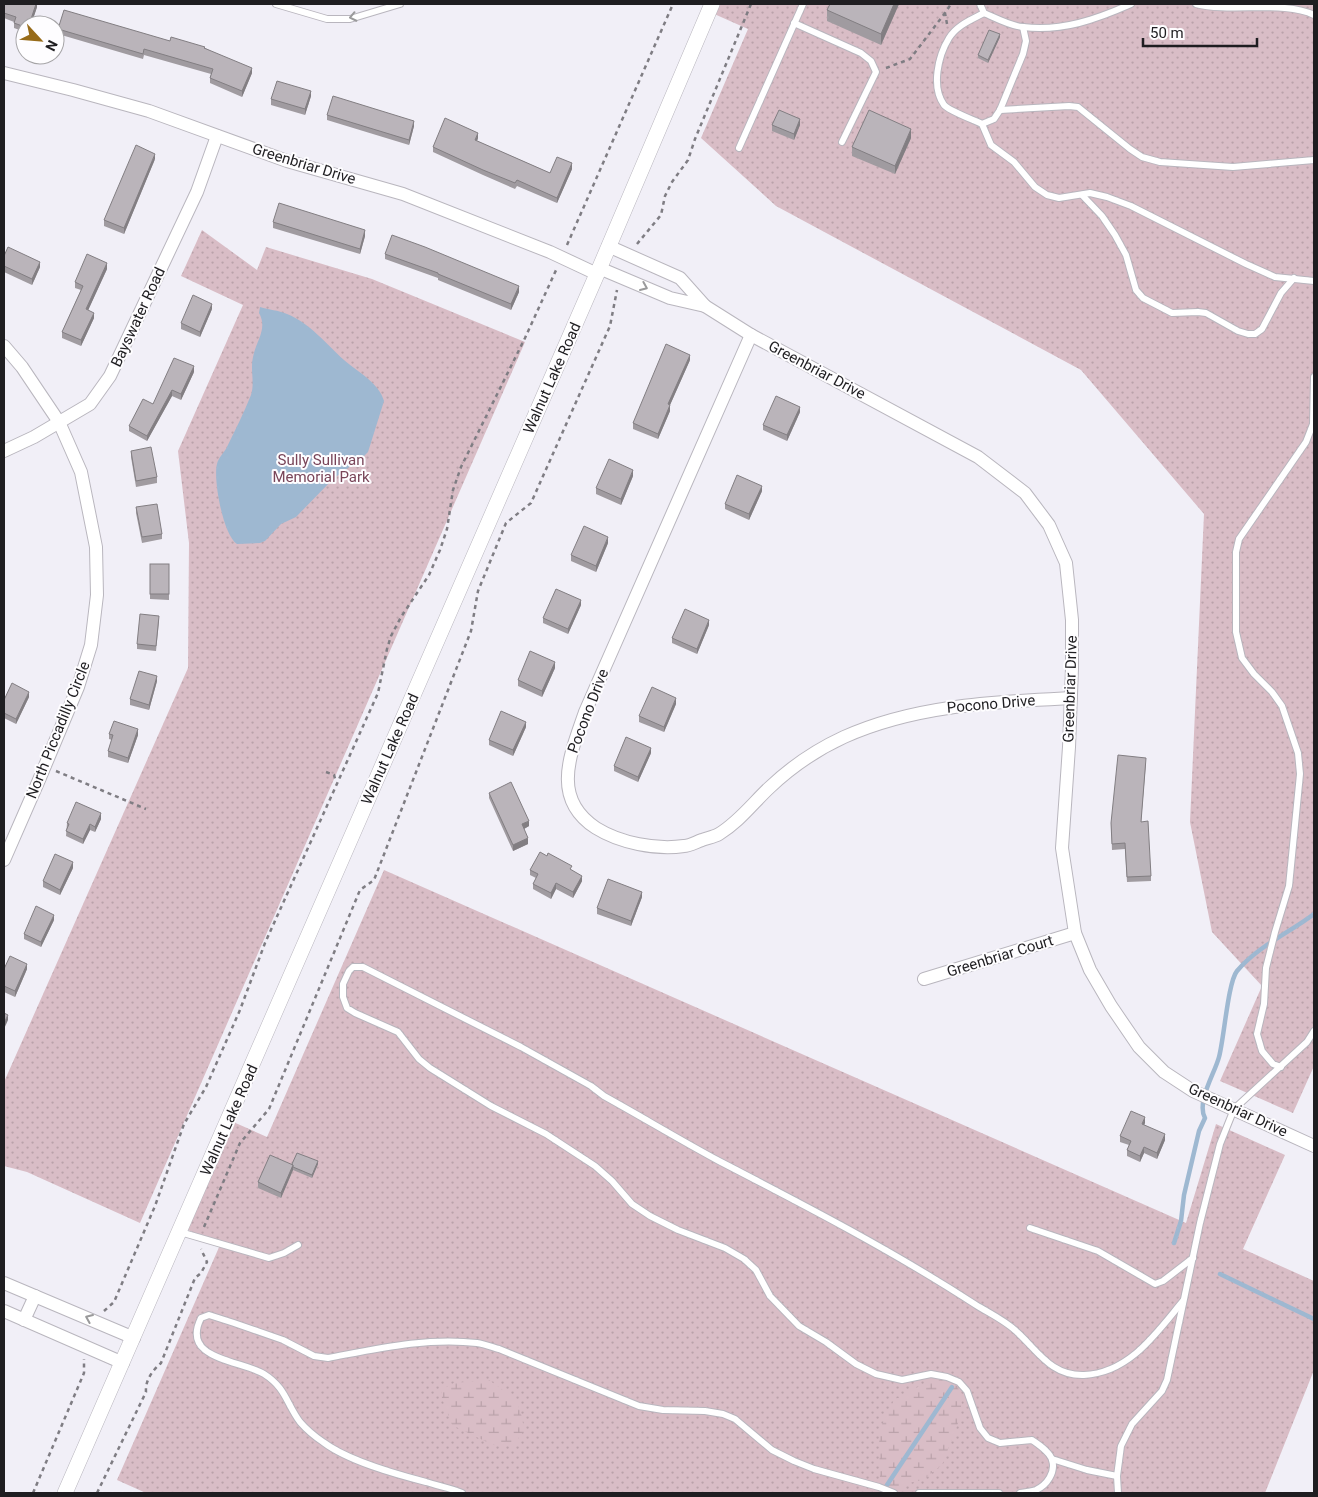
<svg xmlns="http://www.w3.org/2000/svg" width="1318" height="1497" viewBox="0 0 1318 1497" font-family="Roboto,sans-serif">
	<defs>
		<pattern id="green-dots" width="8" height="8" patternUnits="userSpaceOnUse" patternTransform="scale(1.25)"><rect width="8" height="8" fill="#d9bdc6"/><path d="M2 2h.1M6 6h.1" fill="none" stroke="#baa2aa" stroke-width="1.8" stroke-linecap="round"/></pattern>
		<pattern id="wetland-marsh" width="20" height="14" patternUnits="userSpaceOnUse" patternTransform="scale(1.25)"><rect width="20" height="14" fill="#d9bdc6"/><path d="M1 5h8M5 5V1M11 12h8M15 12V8" fill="none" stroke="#baa2aa"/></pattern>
	</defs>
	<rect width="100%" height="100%" fill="#f1eff7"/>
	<g fill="url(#green-dots)">
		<path d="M716,4H1314V1066L1293,1113L1220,1081L1262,986L1212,932L1190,822L1204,514L1081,370L776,206L701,138L748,29L712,13Z"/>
		<path d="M202,230L257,270L266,247L372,279L525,342L140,1223L27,1172L4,1166V1082L188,668L189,543L178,451L243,305L181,276Z"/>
		<path d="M384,870L1186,1223L1216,1124L1285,1155L1243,1249L1314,1281V1370L1265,1493H146L117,1480L220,1245L184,1228L231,1121L267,1137Z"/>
	</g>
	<g fill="url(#wetland-marsh)">
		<path d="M489,1380C513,1398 520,1397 524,1430L513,1446L493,1445L452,1425L442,1398L441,1390L454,1383Z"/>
		<path d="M942,1380L957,1386L962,1397L960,1418L942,1465L922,1480L905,1484L900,1493H872L880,1478L879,1431L894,1400L929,1381Z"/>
	</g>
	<path fill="#9eb8d1" d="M260,307C269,310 278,310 287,314C310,323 326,344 344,360C358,372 379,383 384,401L368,452L364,456L333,479L296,517L281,524L265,541L260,543L237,544C223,535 213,479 217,464C218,458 224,453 227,447C235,430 244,413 251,395C255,383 250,369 253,357C256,341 268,329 259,313Z"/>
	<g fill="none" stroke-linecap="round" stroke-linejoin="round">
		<g stroke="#9eb8d1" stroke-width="4.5">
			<path d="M1174,1243L1181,1221L1184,1195L1199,1131L1205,1118C1196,1102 1215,1073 1219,1057C1224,1039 1228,982 1237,971C1258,946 1289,933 1314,914"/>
			<path d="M1220,1274L1314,1319"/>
			<path d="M883,1493L887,1485L952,1387"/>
		</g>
		<defs>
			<g id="service">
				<path d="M276,4L327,19H350L400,4"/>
				<path d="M980,4L984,13C996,18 1010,26 1023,27C1062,32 1097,19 1131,4"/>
				<path d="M1196,4C1230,13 1285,0 1314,15"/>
				<path d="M984,13C971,20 957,25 949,38C938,56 931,87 944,105C949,111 974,120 982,124L991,145L1014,162L1035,187L1047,195L1059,198L1090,193L1107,197L1131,206L1246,264L1275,277L1314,281"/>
				<path d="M794,23L861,53L871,61L876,72L842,142"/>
				<path d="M1000,110L1069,106L1078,107L1130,149L1142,157L1160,162L1233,167L1314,160"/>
				<path d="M982,124L994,119L1000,110L1023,54L1026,41L1023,27"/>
				<path d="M739,148L803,4"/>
				<path d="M1082,195L1102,216L1115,235L1126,255L1136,290L1143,298L1172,313L1198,312L1206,313L1238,331L1248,334H1255L1262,329L1281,293L1294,278"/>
				<path d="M1281,1067L1273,1064L1262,1051L1257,1034L1264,1004L1266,968L1275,932L1289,886L1300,774L1298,753L1282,706L1272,692L1254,674L1242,658L1236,632V552L1239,539L1306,442L1313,424L1314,377"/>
				<path d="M1030,1228L1098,1251L1155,1284L1163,1281L1193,1258"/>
				<path d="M180,1232L269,1258L284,1253L298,1245"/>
				<path d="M1052,1459L1087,1470L1117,1476"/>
				<path d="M462,1493C451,1488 438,1486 426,1482C395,1474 348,1461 323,1442C314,1436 307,1430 300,1422C286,1403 286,1388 264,1374C241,1360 180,1360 201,1318L209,1315L234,1323L283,1340L314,1356L328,1358C376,1349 427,1337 477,1343C484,1344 492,1347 499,1349L639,1406L663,1410L705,1411L723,1414L735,1419L772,1450L794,1461L814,1469L879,1487L894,1493"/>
				<path d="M919,1493H991"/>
				<path d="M990,1493H999"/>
				<path d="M1020,1493C1025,1492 1031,1492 1036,1490C1047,1485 1056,1472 1052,1460C1050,1452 1039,1445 1032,1440L1000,1443L988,1438L980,1428L967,1391L959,1382L947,1377L931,1374L902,1380L876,1374L856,1364L826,1342L799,1326L770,1296L756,1270L744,1259L725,1248L678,1230L650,1216L632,1204L612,1181L595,1166L546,1134L491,1106L430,1068L419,1059L398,1032L355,1013L347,1008L343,997V984L349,971L353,967H363L521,1047L591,1086L604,1096C642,1117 680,1140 719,1161C806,1206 893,1251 976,1305C989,1313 1006,1321 1017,1332C1038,1351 1051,1376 1084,1375C1130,1373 1157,1332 1183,1301"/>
				<path d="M1118,1493L1117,1476L1121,1446L1132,1424L1162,1391L1167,1380L1200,1223L1220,1144L1234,1109L1307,1042L1314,1031"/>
			</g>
			<g id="minor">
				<path d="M4,73L73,90L149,111L287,161L403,194L550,252L597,274"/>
				<path d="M599,268L670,298L705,306L680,278L608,246"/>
				<path d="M705,306L751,335L978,457L1025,493L1049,525L1066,563L1072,620V668L1069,747L1062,848L1075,933L1090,970L1111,1006L1139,1047L1164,1072L1193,1091L1314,1146"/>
				<path d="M751,335L585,712C571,753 550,798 596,828C620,843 656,850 684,846C690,846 696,842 702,840C707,838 714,837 719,834C739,822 753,803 769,788C791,767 818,749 844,737C915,705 994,702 1071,698"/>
				<path d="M4,346L22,367L59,422L81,472L96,547L97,595L91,645L78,687L39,780L4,860"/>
				<path d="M4,451L34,437L90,404L110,376L197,192L217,136"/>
				<path d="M924,979L1075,933"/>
				<path d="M4,1283L134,1338"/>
				<path d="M4,1311L123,1363"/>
				<path d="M24,1320L35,1296"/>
			</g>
			<path id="tertiary" d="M65,1493L597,274L712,4"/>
		</defs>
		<use href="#service" stroke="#b9b6be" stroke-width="8"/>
		<use href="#minor" stroke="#b9b6be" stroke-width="14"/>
		<use href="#tertiary" stroke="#b9b6be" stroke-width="16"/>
		<g stroke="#7f7d83" stroke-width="2.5" stroke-dasharray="4 4" stroke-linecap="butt">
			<path d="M947,24L945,13L951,4"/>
			<path d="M886,68L910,59L945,13"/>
			<path d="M637,244L661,215L665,196L672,182L688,160L695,139L751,4"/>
			<path d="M567,245L673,4"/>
			<path d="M56,771L146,809"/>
			<path d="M326,772L334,775L336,782"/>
			<path d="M204,1227L240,1143L269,1109L360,890L374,880L471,631L478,591L506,523L531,503L610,326L617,290"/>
			<path d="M104,1311L114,1302L155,1206L184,1124L206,1087L240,1010L265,943L378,693L387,649L391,636L401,617L429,575L440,550L447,529L453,490L461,467L525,338L557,268"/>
			<path d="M33,1493L84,1373V1359"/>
			<path d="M97,1493L146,1392C145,1380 153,1370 161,1363L195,1278L201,1273L207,1262L201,1249"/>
		</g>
		<use href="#service" stroke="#fff" stroke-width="6"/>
		<use href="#minor" stroke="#fff" stroke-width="12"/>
		<use href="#tertiary" stroke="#fff" stroke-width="15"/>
	</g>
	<g fill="#a09ba0">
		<path d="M4,4H37V7L31,25H25V32L14,28V22L4,18Z"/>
		<path d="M830,4H899L881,45L827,21V10Z"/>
		<path d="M58,29L170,41L205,48L252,73L242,97L210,83V78L211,74L144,55L143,59L58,34Z"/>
		<path d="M1000,37L988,63L978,58V55Z"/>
		<path d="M311,96L305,115L271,105V99Z"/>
		<path d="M327,115L414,126L409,145L327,120Z"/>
		<path d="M772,125H800L794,140L772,131Z"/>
		<path d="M478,138L477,141L550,173L572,169L557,203L517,186L515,189L483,175L433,152V147Z"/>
		<path d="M911,138L895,174L852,156V147Z"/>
		<path d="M155,159L124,234L104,226V220Z"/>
		<path d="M273,222L365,236L360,254L273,228Z"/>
		<path d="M385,254L519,292L511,310L438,280V278L385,259Z"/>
		<path d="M4,256L40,267L32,285L4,272Z"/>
		<path d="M107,269L88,310L94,318L81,346L62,338V332L81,290L75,288V282Z"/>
		<path d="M212,309L200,337L181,329V323Z"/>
		<path d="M690,360L670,405V411L658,439L633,429V423Z"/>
		<path d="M194,372L181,400L172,396L147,441L129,431V426L153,404Z"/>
		<path d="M800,412L787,441L763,430V425Z"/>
		<path d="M131,451L157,477V483L136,487L131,457Z"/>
		<path d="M633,476L621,505L596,494V488Z"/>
		<path d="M762,491L749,520L725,509V504Z"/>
		<path d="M136,507L162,534V539L142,543L136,513Z"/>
		<path d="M608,543L596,572L571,561V555Z"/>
		<path d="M150,564H169V600L150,599Z"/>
		<path d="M581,605L568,634L543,623V618Z"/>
		<path d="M159,621L156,651L137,649V644Z"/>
		<path d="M709,625L697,654L672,643V638Z"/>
		<path d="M555,668L542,697L518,686V680Z"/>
		<path d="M157,681L149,710L130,705V699Z"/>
		<path d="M29,697L16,724L4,718V700Z"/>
		<path d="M676,704L664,732L639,722V716Z"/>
		<path d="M526,727L513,756L489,745V740Z"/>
		<path d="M109,734L138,735L128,763L108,757V751L112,740L109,739Z"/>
		<path d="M651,753L638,782L614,771V766Z"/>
		<path d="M1146,763L1141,822L1151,876V881L1127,882L1125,849L1112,850L1111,823Z"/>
		<path d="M489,793L529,826L524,829L528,844L513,851L489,798Z"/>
		<path d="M101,819L95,832L90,830L83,844L66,836L67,823Z"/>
		<path d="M73,868L60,895L43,887V881Z"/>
		<path d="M530,870H572L582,881L573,898L556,889L551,899L533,889V884L536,878L530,875Z"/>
		<path d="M642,897L631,926L597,914V908Z"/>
		<path d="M54,920L41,947L24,939V934Z"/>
		<path d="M4,969H27L15,997L4,992Z"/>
		<path d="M1145,1123L1144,1125L1165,1140L1157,1159L1144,1153L1140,1162L1127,1156V1150L1129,1145L1120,1142V1136Z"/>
		<path d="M292,1164H318L312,1178L293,1170L281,1198L258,1188V1182Z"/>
	</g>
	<g fill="#827e82">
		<path d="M36,4H37V7L31,25H29Z"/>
		<path d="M894,4H899L881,45V34Z"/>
		<path d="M1000,34V37L988,63V60Z"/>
		<path d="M252,68V73L242,97V91Z"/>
		<path d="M311,91V96L305,115V109Z"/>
		<path d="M800,119V125L794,140V134Z"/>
		<path d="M414,121V126L409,145V140Z"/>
		<path d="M911,129V138L895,174V166Z"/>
		<path d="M478,133V138L475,146V140Z"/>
		<path d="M155,154V159L124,234V228Z"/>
		<path d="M572,163V169L557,203V198Z"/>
		<path d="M365,230V236L360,254V249Z"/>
		<path d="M40,262V267L32,285V279Z"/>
		<path d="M107,263V269L86,315V309Z"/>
		<path d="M519,286V292L511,310V304Z"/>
		<path d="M212,304V309L200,337V332Z"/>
		<path d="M94,313V318L81,346V340Z"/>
		<path d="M690,355V360L670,405V411L658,439V434L668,404Z"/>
		<path d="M194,366V372L181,400V394Z"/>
		<path d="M172,390V396L147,441V436Z"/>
		<path d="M800,407V412L787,441V435Z"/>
		<path d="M633,470V476L621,505V499Z"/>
		<path d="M762,486V491L749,520V514Z"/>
		<path d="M608,537V543L596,572V566Z"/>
		<path d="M581,600V605L568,634V629Z"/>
		<path d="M709,620V625L697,654V649Z"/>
		<path d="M555,662V668L542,697V691Z"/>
		<path d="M157,676V681L149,710V705Z"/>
		<path d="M29,692V697L16,724V719Z"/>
		<path d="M676,698V704L664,732V727Z"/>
		<path d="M526,722V727L513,756V750Z"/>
		<path d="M138,729V735L128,763V758Z"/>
		<path d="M651,748V753L638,782V777Z"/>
		<path d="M101,813V819L95,832V827Z"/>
		<path d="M529,821V826L522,830V824Z"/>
		<path d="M90,824V830L83,844V839Z"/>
		<path d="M528,838V844L513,851V845Z"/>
		<path d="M73,862V868L60,895V890Z"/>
		<path d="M582,876V881L573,898V892Z"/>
		<path d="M556,883V889L551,899V893Z"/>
		<path d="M642,892V897L631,926V921Z"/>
		<path d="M54,915V920L41,947V942Z"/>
		<path d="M27,964V969L15,997V991Z"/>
		<path d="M8,1015V1020L4,1029V1023Z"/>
		<path d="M1145,1117V1123L1142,1130V1124Z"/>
		<path d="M1165,1134V1140L1157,1159V1153Z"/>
		<path d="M1144,1147V1153L1140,1162V1156Z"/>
		<path d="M318,1161V1164L312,1178V1175Z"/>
		<path d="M293,1165V1170L281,1198V1193Z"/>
	</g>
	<g fill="#bab4ba" stroke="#827e82">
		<path d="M4,4H36L29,25H25V27L14,23L16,17L4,13Z"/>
		<path d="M830,4H894L881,34L827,10Z"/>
		<path d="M64,10L170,41L171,37L205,47L204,48L252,68L242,91L210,78L213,69L144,49L143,54L58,29Z"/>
		<path d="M989,30L1000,34L988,60L978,55Z"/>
		<path d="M277,81L311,91L305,109L271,99Z"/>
		<path d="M333,96L414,121L409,140L327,115Z"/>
		<path d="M779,110L800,119L794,134L772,125Z"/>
		<path d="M869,110L911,129L895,166L852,147Z"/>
		<path d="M445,118L478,133L475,140L550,173L557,157L572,163L557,198L517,180L515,183L483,170L433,147Z"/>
		<path d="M136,145L155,154L124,228L104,220Z"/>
		<path d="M279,203L365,230L360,249L273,222Z"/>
		<path d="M392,235L425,247L519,286L511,304L438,274V273L385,254Z"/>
		<path d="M8,247L40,262L32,279L4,266V256Z"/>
		<path d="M87,254L107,263L86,309L94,313L81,340L62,332L83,286L75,282Z"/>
		<path d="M193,295L212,304L200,332L181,323Z"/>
		<path d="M666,344L690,355L668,404L670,405L658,434L633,423Z"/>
		<path d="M174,358L194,366L181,394L172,390L147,436L129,426L143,399L153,404Z"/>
		<path d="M776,396L800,407L787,435L763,425Z"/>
		<path d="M151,447L157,477L136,481L131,451Z"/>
		<path d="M609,459L633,470L621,499L596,488Z"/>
		<path d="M737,475L762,486L749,514L725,504Z"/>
		<path d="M157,504L162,534L142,537L136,507Z"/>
		<path d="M584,526L608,537L596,566L571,555Z"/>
		<rect x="150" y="564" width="19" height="30"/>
		<path d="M556,589L581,600L568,629L543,618Z"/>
		<path d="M685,609L709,620L697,649L672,638Z"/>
		<path d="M140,614L159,616L156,646L137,644Z"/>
		<path d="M530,651L555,662L542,691L518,680Z"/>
		<path d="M139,671L157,676L149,705L130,699Z"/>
		<path d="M12,683L29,692L16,719L4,713V700Z"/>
		<path d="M652,687L676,698L664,727L639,716Z"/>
		<path d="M501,711L526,722L513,750L489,740Z"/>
		<path d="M114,721L138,729L128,758L108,751L113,735L109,734Z"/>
		<path d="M626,737L651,748L638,777L614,766Z"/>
		<path d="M1118,755L1146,758L1141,822L1148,821L1151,876L1127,877L1125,843L1112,844L1111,823Z"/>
		<path d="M511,782L529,821L522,824L528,838L513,845L489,793Z"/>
		<path d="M76,802L101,813L95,827L90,824L83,839L66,831L69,824L67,823Z"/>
		<path d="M540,852L547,856L548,853L572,866L570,869L582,876L573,892L556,883L551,893L533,884L538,874L530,870Z"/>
		<path d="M55,854L73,862L60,890L43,881Z"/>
		<path d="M608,879L642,892L631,921L597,908Z"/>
		<path d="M36,906L54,915L41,942L24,934Z"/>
		<path d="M10,956L27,964L15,991L4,986V969Z"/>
		<path d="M4,1013L8,1015L4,1023Z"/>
		<path d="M1131,1111L1145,1117L1142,1124L1165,1134L1157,1153L1144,1147L1140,1156L1127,1150L1131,1141L1120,1136Z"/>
		<path d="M297,1153L318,1161L312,1175L293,1167V1165L292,1164Z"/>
		<path d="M270,1155L293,1165L281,1193L258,1182Z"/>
	</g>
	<defs><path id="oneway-chevron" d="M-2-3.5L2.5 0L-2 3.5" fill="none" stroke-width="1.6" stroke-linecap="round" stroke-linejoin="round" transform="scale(1.25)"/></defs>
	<g stroke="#9a9a9b">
		<use href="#oneway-chevron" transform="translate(353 17) rotate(168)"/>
		<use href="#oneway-chevron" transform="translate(644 287) rotate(23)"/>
		<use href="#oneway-chevron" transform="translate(89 1318) rotate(-157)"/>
	</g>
	<g text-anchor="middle" stroke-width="4" stroke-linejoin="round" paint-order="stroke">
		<g font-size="15" fill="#1f1e21" stroke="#fefdff">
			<text transform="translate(304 164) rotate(17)" y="5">Greenbriar Drive</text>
			<text transform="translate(138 317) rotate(-65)" y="5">Bayswater Road</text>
			<text transform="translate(817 370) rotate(28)" y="5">Greenbriar Drive</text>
			<text transform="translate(552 378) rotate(-66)" y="5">Walnut Lake Road</text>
			<text transform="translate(1070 689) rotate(-88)" y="5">Greenbriar Drive</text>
			<text transform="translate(991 704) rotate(-5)" y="5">Pocono Drive</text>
			<text transform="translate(588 711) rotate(-69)" y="5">Pocono Drive</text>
			<text transform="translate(58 730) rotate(-68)" y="5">North Piccadilly Circle</text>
			<text transform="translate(390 749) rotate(-66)" y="5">Walnut Lake Road</text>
			<text transform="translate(1000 956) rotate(-17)" y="5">Greenbriar Court</text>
			<text transform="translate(1238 1110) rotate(25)" y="5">Greenbriar Drive</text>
			<text transform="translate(229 1120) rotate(-66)" y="5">Walnut Lake Road</text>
		</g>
		<g font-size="15" fill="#794559" stroke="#fefdff">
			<text x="321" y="465">Sully Sullivan<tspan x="321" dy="17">Memorial Park</tspan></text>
		</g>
	</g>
	<rect width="1318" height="1497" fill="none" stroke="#1f1e21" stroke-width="10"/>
	<g transform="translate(40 40) rotate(116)"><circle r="24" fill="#fefdff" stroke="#a5a4a6"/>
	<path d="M0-4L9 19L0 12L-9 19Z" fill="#976b19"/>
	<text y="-8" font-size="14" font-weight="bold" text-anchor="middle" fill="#1f1e21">N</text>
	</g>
	<path d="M1143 38v8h114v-8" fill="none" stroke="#1f1e21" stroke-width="2.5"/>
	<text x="1150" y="38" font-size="15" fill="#1f1e21" stroke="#fefdff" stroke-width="4" paint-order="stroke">50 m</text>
</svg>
